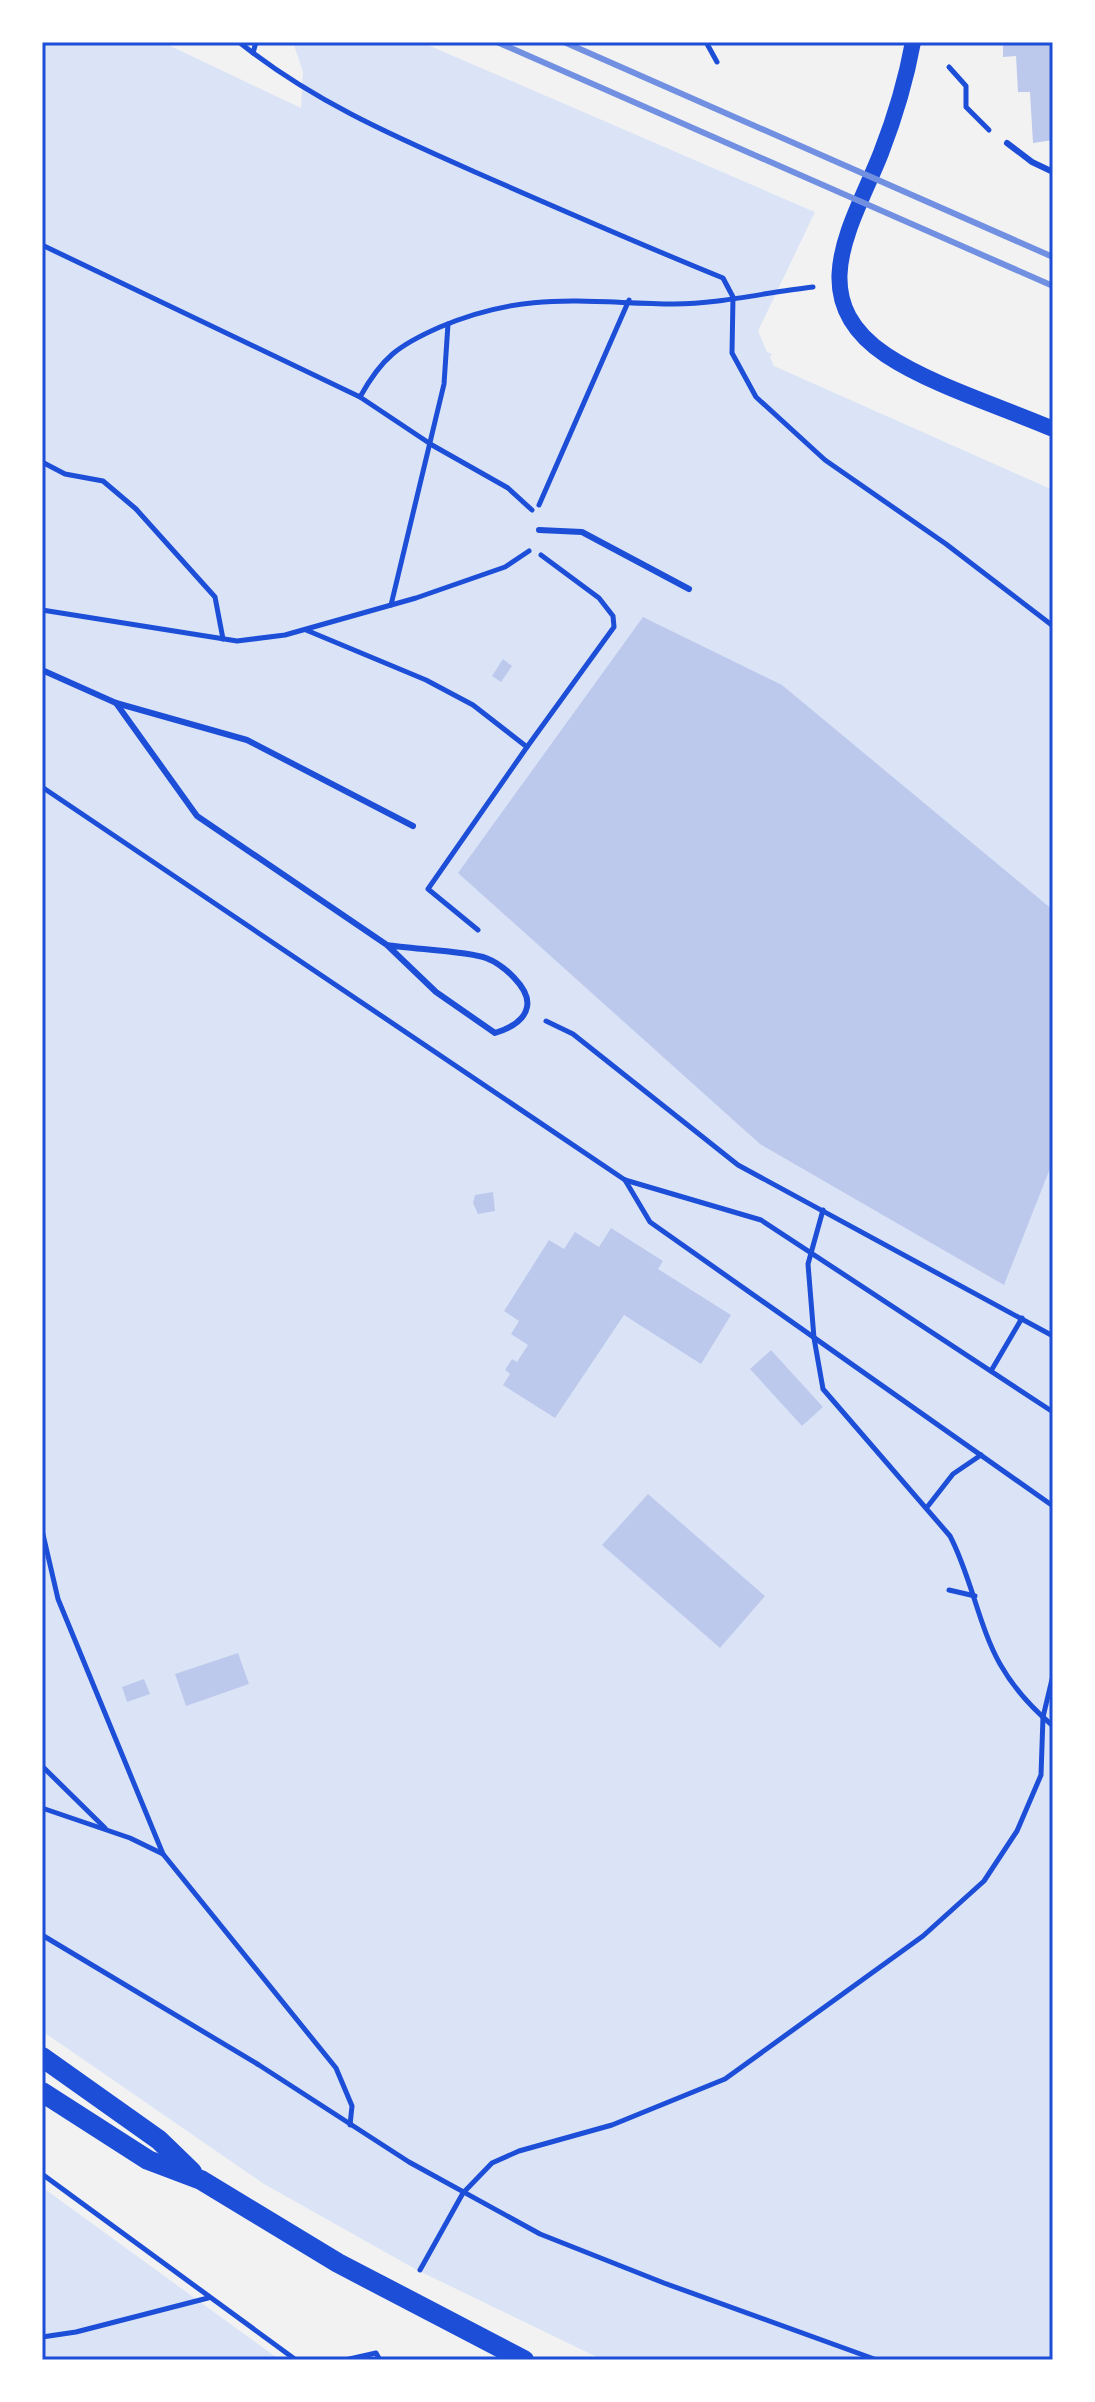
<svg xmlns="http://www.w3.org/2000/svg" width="1095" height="2402" viewBox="0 0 1095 2402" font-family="'DM Sans',sans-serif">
	<rect width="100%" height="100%" fill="#f2f2f2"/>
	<g fill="#dbe4f7">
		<path d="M42,42H162L301,108L303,72L293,42H421L815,212L758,331L767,352L772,354L770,357L774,366L1053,490V2360H603L417,2270L264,2184L42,2031Z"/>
		<path d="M42,2187L280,2360H42Z"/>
	</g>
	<g fill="#bdc9ec">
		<path d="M1003,42H1053V140L1033,143L1030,92H1018L1016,56L1003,57Z"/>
		<path d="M643,617L782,685L1053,910V1161L1004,1285L760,1144L458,873Z"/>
		<path d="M503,659L512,666L501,682L492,676Z"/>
		<path d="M493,1192L495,1211L478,1214L473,1203L475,1195Z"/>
		<path d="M611,1228L663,1261L658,1269L731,1315L701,1364L624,1315L555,1418L503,1385L510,1374L505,1370L512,1359L517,1362L528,1345L511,1334L519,1321L504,1311L549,1240L564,1249L575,1232L599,1247Z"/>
		<path d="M771,1350L823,1407L802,1426L750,1369Z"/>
		<path d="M648,1494L765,1596L720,1648L602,1545Z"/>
		<path d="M238,1653L249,1684L186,1706L175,1674Z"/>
		<path d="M144,1679L150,1694L127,1702L122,1687Z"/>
	</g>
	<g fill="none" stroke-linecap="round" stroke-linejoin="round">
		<g stroke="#1d4ed8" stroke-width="5">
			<path d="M239,42C311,100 391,135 475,172C557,208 639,244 723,278L733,297L732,353L756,397L825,460L946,544L1053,626"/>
			<path d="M706,42L717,62"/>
			<path d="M253,53L256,42"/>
			<path d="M949,67L966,86V107L989,130"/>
			<path d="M42,245L360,397"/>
			<path d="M42,462L65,474L103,481L136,509L215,597L223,639"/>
			<path d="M539,505L629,300"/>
			<path d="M532,510L508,488L432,445L360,397C382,357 399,345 440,327C527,290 585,303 674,304C720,304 767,292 813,287"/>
			<path d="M391,605L444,384L448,324"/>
			<path d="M42,610L237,641L285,635L416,598L505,567L529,551"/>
			<path d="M306,630L426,680L473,705L527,747L428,889L478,930"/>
			<path d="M527,747L614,627L613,616L599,598L541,555"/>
			<path d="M42,787L625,1180L761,1220L1053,1412"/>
			<path d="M546,1021L573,1034L738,1165L1053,1336"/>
			<path d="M625,1180L650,1222L1053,1506"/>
			<path d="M823,1210L808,1264L814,1338L823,1389L950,1536C971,1576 979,1627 1000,1664C1013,1687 1033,1709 1053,1726"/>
			<path d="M991,1371L1022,1318"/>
			<path d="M928,1506L953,1474L981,1455"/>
			<path d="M42,1530L58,1599L163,1854"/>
			<path d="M949,1590L975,1596"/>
			<path d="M42,1766L105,1828"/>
			<path d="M42,1808L130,1838L163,1854L336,2068L352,2106L350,2125"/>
			<path d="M42,1935L259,2065L409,2162L540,2234L664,2283L877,2360"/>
			<path d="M42,2174L296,2360"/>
			<path d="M420,2270L463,2193L492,2163L519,2151L612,2125L725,2079L923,1936L984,1881L1017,1831L1041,1775L1043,1717L1053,1675"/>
			<path d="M42,2337L76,2332L208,2298"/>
			<path d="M345,2360L376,2353L380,2360"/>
		</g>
		<g stroke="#1d4ed8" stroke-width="6">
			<path d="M1007,143L1032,162L1053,172"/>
			<path d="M539,530L582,532L689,589"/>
			<path d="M42,670L116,703L247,740L413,826"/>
			<path d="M116,703L197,816L387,945L436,992L495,1033C508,1029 524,1022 527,1007C531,988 502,964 486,958C468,951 410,949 387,945"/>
		</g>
		<path stroke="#1d4ed8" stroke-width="16" d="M913,42C906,80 895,117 881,153C853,224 801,298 886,355C931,385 1002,407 1053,429"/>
		<g stroke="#1d4ed8" stroke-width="20">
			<path d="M42,2057L159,2140L192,2172"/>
			<path d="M42,2092L148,2160L201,2180L338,2263L524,2360"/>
		</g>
		<g stroke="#7290e2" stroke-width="6">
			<path d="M497,42L1053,286"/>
			<path d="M564,42L1053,257"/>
		</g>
	</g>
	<rect width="1095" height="2402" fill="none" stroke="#ffffff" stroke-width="88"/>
	<rect x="44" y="44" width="1007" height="2314" fill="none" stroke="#1d4ed8" stroke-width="3"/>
</svg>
